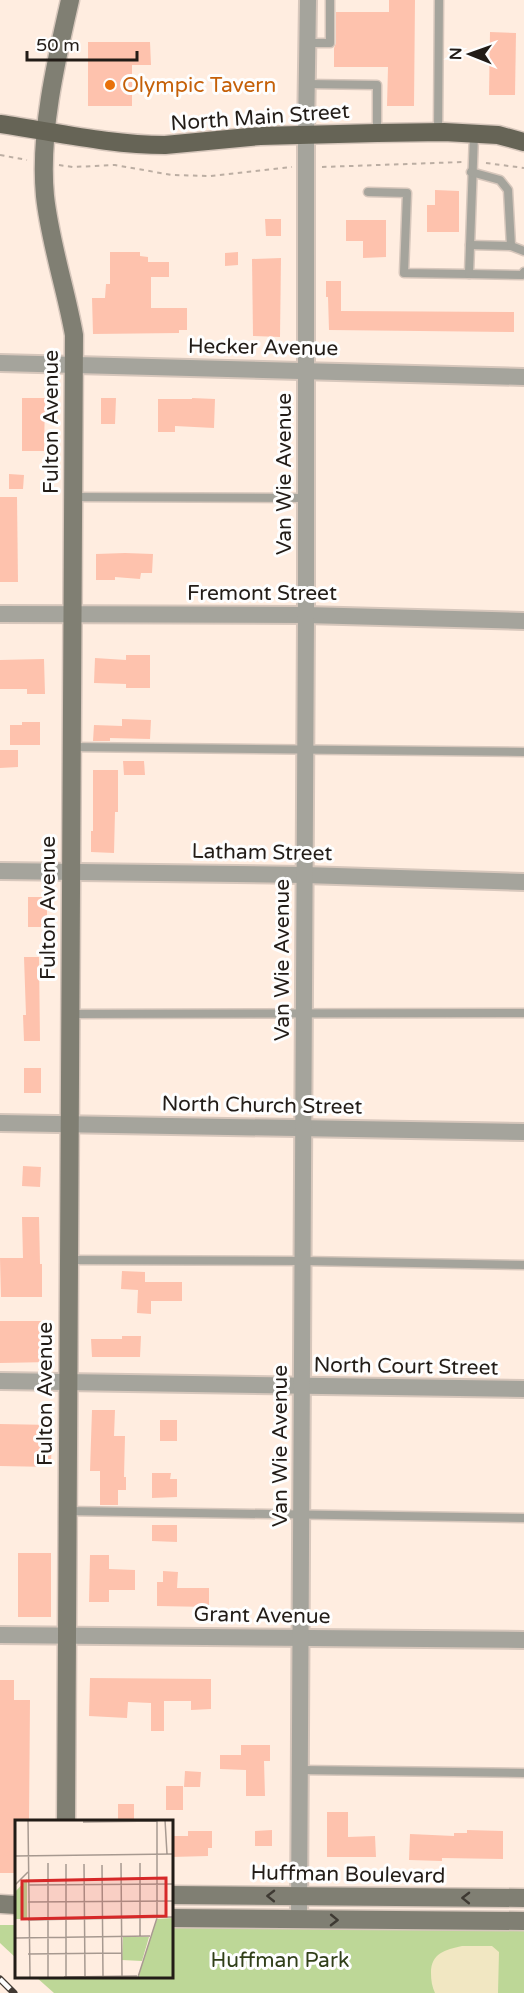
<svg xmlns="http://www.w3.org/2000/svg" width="524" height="1993" viewBox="0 0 524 1993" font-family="'Varela Round',sans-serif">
	<rect width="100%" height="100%" fill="#ffede0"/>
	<g fill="#bdd797">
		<path d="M0,1925H16V1958L0,1943Z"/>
		<path d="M171,1927L524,1930V1993H54L36,1977L171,1976Z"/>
	</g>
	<path fill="#f1e7c2" d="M462,1946H492L499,1952L498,1993H435C432,1987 431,1980 431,1973C431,1953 445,1950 462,1946Z"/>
	<g fill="#fec2ad">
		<path d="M389,0H415L414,106H387L388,67H334V48L336,43V12H389Z"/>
		<path d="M490,32L516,33L515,95H489Z"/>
		<path d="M88,42H150L151,65H132V106H88Z"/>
		<path d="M435,190L459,191V232H427V205H435Z"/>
		<path d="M265,219H281V236H266Z"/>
		<path d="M346,220H386V257L363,258V241H346Z"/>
		<path d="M110,252H140V256L148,257V262H169V277H151V308H187V330H179V333L93,334L92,298H105L106,284H110Z"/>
		<path d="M238,252V265L225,266V253Z"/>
		<path d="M281,258L280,337L253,336L252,259Z"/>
		<path d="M326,281H341V311L514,312V332L329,330L328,297H326Z"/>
		<path d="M22,398H45L44,451H22Z"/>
		<path d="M101,398H116L115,424H101Z"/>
		<path d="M192,398L215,399L214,428L175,426V432H158V399H192Z"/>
		<path d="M9,474L24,475L23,489H9Z"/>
		<path d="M0,497H17L18,582H0Z"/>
		<path d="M125,553L153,554L152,573H141L140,579L115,577V580H96V554Z"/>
		<path d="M126,655H150V688H126V684L94,683L95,658L126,660Z"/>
		<path d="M44,659L45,694H27V689H0V660Z"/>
		<path d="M122,719L151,720L150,739L110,738V741H93L94,725L122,726Z"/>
		<path d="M22,722H40V745H10V725H22Z"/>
		<path d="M0,750H18V767L0,768Z"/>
		<path d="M123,761H144L145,775H124Z"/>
		<path d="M93,770H118V812H115L114,853L91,852V831H93Z"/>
		<rect x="28" y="897" width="19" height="30"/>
		<path d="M24,957H39L40,1041H24L23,1015H26Z"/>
		<rect x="24" y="1068" width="17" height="25"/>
		<path d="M23,1166L41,1167L40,1187L22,1186Z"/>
		<path d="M22,1217H39L40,1264H42V1297H1L0,1258H23Z"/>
		<path d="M122,1271L145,1272V1282H182V1301H151V1314L137,1313L138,1290L121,1289Z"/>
		<path d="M0,1321H50V1362L0,1363Z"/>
		<path d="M122,1336H141L140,1357H92L91,1339H122Z"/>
		<path d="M92,1410H115L114,1436H125L124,1477H126V1490H118V1505H100V1471H90Z"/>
		<rect x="160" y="1420" width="17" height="21"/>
		<path d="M0,1424L52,1425L51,1467L0,1466Z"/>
		<path d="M152,1473H171L170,1479H177V1497L152,1498Z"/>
		<path d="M152,1525H177V1542L152,1541Z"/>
		<rect x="18" y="1553" width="33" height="64"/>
		<path d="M90,1555H109V1569L135,1570V1590H109V1602H89Z"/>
		<path d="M163,1571L178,1572L177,1588H209V1607L157,1606V1582H163Z"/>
		<path d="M90,1678L211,1679V1709L191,1710V1701H164V1731H151V1703L128,1702L127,1718L89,1716Z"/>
		<path d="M0,1680H14V1700H30L29,1822H16V1873H0Z"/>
		<path d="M241,1745H270V1761H264L265,1796H246V1770L220,1769V1755H241Z"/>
		<path d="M185,1771L201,1772L200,1787H184Z"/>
		<rect x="166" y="1786" width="17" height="24"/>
		<rect x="118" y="1804" width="16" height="18"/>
		<path d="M327,1812H348V1837L375,1836L376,1857H327Z"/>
		<path d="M272,1830V1846H255V1831Z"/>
		<path d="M467,1830L503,1831V1859L442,1858V1861L409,1860L410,1834L454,1836V1833H467Z"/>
		<path d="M188,1831H212V1848H208V1856L171,1857V1836H188Z"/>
	</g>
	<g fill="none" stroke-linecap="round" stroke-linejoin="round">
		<defs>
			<g id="lane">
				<path d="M308,43H330V0"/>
				<path d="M307,84L377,85V133"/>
				<path d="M438,133L439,0"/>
				<path d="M368,192L407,193L404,273L469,274L474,134"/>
				<path d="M470,245L511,246L508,190L500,180L471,172"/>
				<path d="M511,246L524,251"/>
				<path d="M469,274L522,275L524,272"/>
				<path d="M73,497L306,498"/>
				<path d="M72,747L524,752"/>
				<path d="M70,1014L524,1013"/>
				<path d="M68,1260L304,1261L524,1265"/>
				<path d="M67,1511L524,1518"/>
				<path d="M301,1770L524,1773"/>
			</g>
			<g id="street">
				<path d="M0,363L524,377"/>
				<path d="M0,614L306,615L524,621"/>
				<path d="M0,871L305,875L524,882"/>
				<path d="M0,1123L524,1132"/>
				<path d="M0,1381L524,1389"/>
				<path d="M0,1635L524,1640"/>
				<path d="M299,1919L306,615V134L308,0"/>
			</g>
			<g id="secondary">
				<path d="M66,1822L74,335C66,289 50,243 45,196C39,134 56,61 70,0"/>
				<path d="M171,1895L524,1898"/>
				<path d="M0,1904L16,1905"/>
				<path d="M171,1918L524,1921"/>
			</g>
			<path id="primary" d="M0,124C55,132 110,145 165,145L260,136L377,133L444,132L498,135L524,142"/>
		</defs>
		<use href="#lane" stroke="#d7c7bc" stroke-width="11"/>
		<use href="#street" stroke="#d7c7bc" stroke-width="20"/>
		<use href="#secondary" stroke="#d7c7bc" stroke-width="21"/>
		<use href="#primary" stroke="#d7c7bc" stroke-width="21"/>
		<g stroke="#bcaea3" stroke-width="2" stroke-dasharray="4.5 4.5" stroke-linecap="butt">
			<path d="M0,155L27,160"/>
			<path d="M486,163L524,168"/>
			<path d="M59,165L73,167L115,165L172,175L210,176L292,167"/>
			<path d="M322,167L463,162"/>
		</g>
		<use href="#lane" stroke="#a5a49c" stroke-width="8"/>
		<use href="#street" stroke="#a5a49c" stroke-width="16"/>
		<use href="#secondary" stroke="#807f73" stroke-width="18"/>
		<use href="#primary" stroke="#666456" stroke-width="18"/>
		<defs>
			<path id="rail" d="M0,1979L14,1993"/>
		</defs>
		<use href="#rail" stroke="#413933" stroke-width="7"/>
		<use href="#rail" stroke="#fefefe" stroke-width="4.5" stroke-dasharray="14" stroke-linecap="butt"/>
	</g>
	<defs><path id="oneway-chevron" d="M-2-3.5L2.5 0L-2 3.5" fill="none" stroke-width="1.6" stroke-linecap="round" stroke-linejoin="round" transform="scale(1.5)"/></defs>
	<g stroke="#3e3a33">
		<use href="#oneway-chevron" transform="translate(271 1896) rotate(-179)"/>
		<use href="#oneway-chevron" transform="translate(466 1898) rotate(-179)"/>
		<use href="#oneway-chevron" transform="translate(334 1920) rotate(1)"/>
	</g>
	<circle fill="#e8710a" stroke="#fefefe" stroke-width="2" cx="110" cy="85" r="6"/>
	<g text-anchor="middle" stroke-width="6" stroke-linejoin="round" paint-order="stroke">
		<g font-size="21" fill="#c56008" stroke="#fefefe" text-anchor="start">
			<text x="122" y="92">Olympic Tavern</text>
		</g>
		<g font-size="21" fill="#221c17" stroke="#fefefe">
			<text transform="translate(260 117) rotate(-4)" y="7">North Main Street</text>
			<text transform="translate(263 347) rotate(1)" y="7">Hecker Avenue</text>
			<text transform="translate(51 422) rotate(-90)" y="7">Fulton Avenue</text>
			<text transform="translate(284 474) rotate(-90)" y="7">Van Wie Avenue</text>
			<text x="262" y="600">Fremont Street</text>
			<text transform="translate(262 852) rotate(1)" y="7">Latham Street</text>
			<text transform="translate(48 908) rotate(-90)" y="7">Fulton Avenue</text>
			<text transform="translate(282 960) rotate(-90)" y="7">Van Wie Avenue</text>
			<text transform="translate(262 1105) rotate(1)" y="7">North Church Street</text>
			<text transform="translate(406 1366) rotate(1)" y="7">North Court Street</text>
			<text transform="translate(45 1394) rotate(-90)" y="7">Fulton Avenue</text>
			<text transform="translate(280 1446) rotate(-90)" y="7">Van Wie Avenue</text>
			<text transform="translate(262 1615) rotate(1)" y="7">Grant Avenue</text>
			<text transform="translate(348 1874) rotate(1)" y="7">Huffman Boulevard</text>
		</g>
		<g font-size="21" fill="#313f19" stroke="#fefefe">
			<text x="280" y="1967">Huffman Park</text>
		</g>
	</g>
	<g transform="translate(15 1820)">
		<rect width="158" height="158" fill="#ffede0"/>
		<path d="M12,59V99H0V72ZM157,98V157H123L142,99ZM108,117H134L127,141L107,140Z" fill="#bdd797"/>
		<path fill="none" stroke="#a79990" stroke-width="1.5" d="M13,0L15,157M150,0L152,34M68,2L142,1M0,36L158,34M33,43V157M106,43L107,156M51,44V157M69,44L70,157M87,45L88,157M0,65L13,52M13,65L158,64M13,82L158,81M13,100L158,97M125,116V43M0,118L135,116M13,134L107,133M49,157L122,156M123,157L142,98V0"/>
		<path fill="#d62828" fill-opacity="0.15" stroke="#d62828" stroke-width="3" d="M151,58V96L7,99V61Z"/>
		<rect width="158" height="158" fill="none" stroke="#221c17" stroke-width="3"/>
	</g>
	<g transform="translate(470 54) rotate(271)" stroke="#fefefe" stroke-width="4.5" paint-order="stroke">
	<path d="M0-4.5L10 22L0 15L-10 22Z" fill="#221c17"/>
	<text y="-9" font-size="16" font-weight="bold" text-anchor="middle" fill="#221c17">N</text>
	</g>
	<path d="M27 51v9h110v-9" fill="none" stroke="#221c17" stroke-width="3"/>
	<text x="36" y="51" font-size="18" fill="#221c17" stroke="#fefefe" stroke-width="4.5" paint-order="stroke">50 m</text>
</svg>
